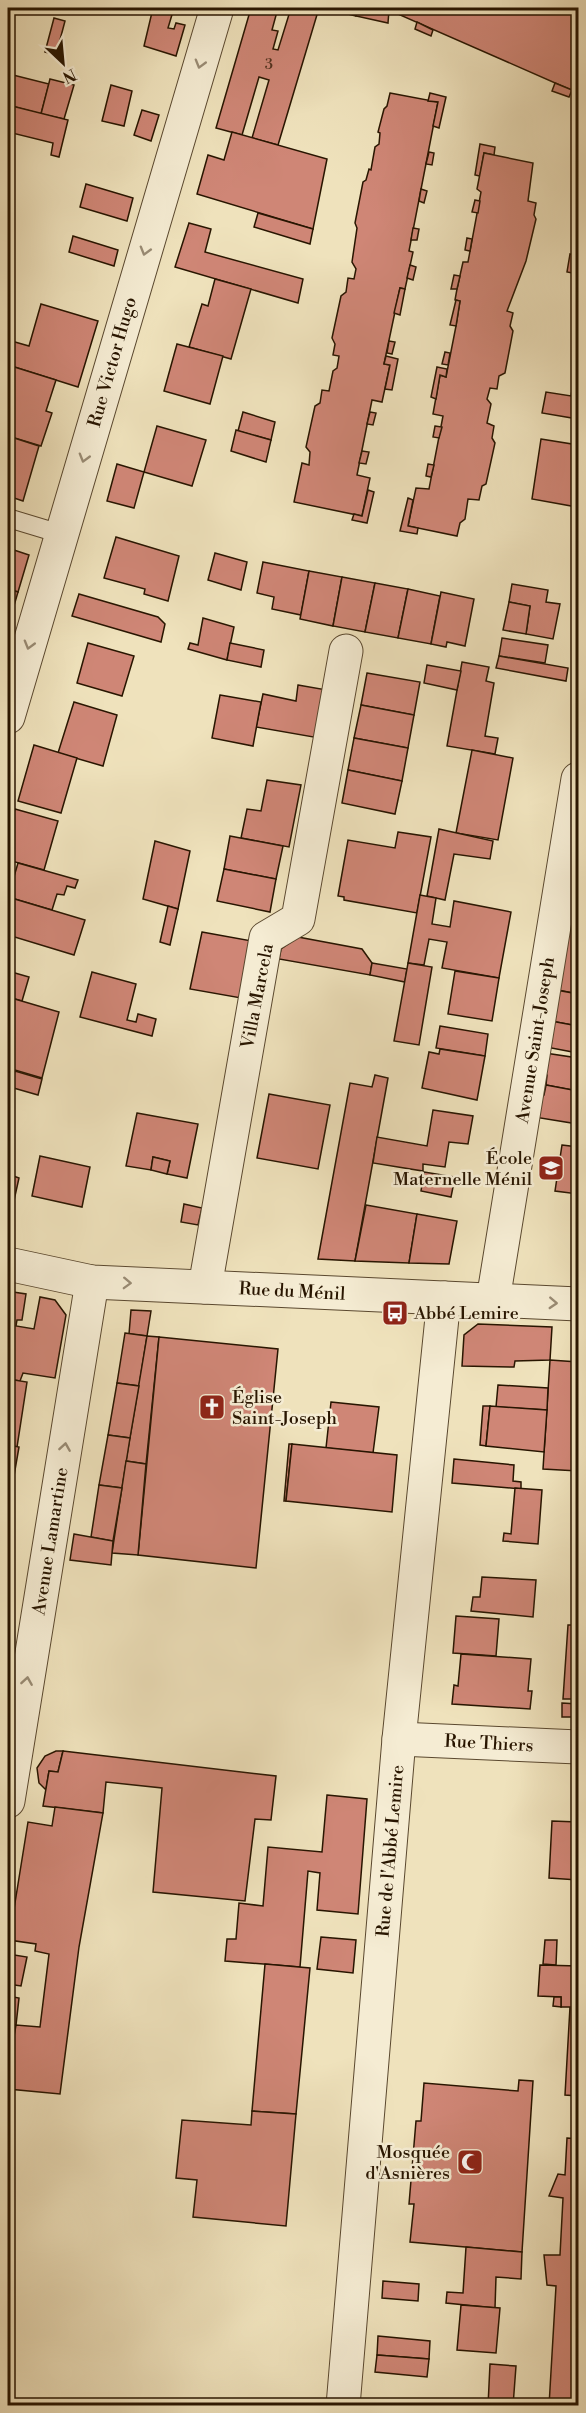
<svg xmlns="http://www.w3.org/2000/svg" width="586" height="2413" viewBox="0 0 586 2413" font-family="'Libre Bodoni',serif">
	<rect width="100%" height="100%" fill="#efe2bc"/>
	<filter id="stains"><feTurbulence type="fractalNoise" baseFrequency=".00333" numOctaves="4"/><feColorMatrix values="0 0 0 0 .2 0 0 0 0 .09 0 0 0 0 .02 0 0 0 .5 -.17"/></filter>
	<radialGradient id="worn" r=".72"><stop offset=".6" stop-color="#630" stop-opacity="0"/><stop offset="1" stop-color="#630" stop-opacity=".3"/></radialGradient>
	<g fill="#cf8676" stroke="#281500" stroke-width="1.5">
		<path d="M153,8H174L168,28L174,29L176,23L185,25L176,56L144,46Z"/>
		<path d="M251,8H278L272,30L278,31L273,49L278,50L291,8H319L278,145L252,138L269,80L259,77L242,135L216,128Z"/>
		<path d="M325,8H358L356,16Z"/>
		<path d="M358,8H578V93L389,10L388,23L356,16Z"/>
		<path d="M54,18L65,21L56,55L45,52Z"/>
		<path d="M417,22L433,30L431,36L415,29Z"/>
		<path d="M13,75L49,84L41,114L8,105Z"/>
		<path d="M50,79L74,85L64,119L41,114Z"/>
		<path d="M555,83L572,90L569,97L552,91Z"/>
		<path d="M111,85L132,91L124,126L102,121Z"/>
		<path d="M390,93L438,102L409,251L413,252L405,289L400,288L384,364L390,365L382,402L372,400L357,475L370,478L362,516L294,502L302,463L309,465L310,452L306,447L315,406L320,403L322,390L329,391L333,371L337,368L339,356L333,355L335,344L332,338L341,296L346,292L348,278L354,279L356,269L352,262L357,228L355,223L363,182L366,180L369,169L371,170L375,147L379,144L380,133L378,132L384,109L387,106Z"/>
		<path d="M430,93L446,97L439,128L433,126L438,102L428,101Z"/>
		<path d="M8,105L68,120L59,157L51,155L53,143L8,132Z"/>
		<path d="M142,110L159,115L151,141L134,135Z"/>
		<path d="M232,132L327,159L313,229L197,194L208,155L224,160Z"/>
		<path d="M480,144L495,147L494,155L484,153L480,176L475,175Z"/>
		<path d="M429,152L434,153L432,165L426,164Z"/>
		<path d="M484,153L533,163L528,201L536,203L534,215L536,219L526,261L507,311L513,313L510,326L513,331L505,373L499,376L497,389L490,388L487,399L491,404L487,423L494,426L492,438L495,443L486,484L482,486L479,500L468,499L465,519L460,523L457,536L408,526L416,488L429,489L443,416L433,414L440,375L446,377L456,326L460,301L455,300L457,289L463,262H468L481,192L477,189Z"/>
		<path d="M86,184L133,198L127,221L80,207Z"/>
		<path d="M421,189L427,191L424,203L419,201Z"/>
		<path d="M475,200L480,201L478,213L472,212Z"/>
		<path d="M258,213L313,229L310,244L254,227Z"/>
		<path d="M189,223L211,229L205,252L303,279L298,303L175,267Z"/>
		<path d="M413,228L419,229L417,240H411Z"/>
		<path d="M73,236L118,250L114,266L69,252Z"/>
		<path d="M467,238L472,239L470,251L465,250Z"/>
		<path d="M570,254L578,256V274L567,272Z"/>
		<path d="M410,265L416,267L413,280L407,278Z"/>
		<path d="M454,275L460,276L457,289H451Z"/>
		<path d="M215,279L251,289L231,359L189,347L202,304L208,306Z"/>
		<path d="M400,288L405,289L400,315L394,313Z"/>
		<path d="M456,300L460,301L456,326L450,325Z"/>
		<path d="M41,304L98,321L78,387L8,365V340L29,346Z"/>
		<path d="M389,341L395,342L392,354L387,353Z"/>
		<path d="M177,344L223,356L210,404L164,391Z"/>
		<path d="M445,352L450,353L448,365L442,364Z"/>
		<path d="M578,354V419L542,413L546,392L571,396Z"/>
		<path d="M386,356L398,359L392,390L385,389L390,365L384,364Z"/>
		<path d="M8,365L56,380L46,411L52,413L41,446L8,436V422L13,403L8,401Z"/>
		<path d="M437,367L447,369L446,377L440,375L436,399L431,397Z"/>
		<path d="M243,412L275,422L271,440L238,431Z"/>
		<path d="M370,412L376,413L373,425L367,424Z"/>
		<path d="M157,426L206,440L192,486L144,472Z"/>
		<path d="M435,426L442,427L439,438L433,437Z"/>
		<path d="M236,430L271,440L266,462L231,451Z"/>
		<path d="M8,436L39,446L23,501L8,496Z"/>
		<path d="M541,439L578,445L577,507L532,499Z"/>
		<path d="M362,451L369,452L366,464L359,463Z"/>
		<path d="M117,464L144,472L134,508L107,501Z"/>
		<path d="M428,464L434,465L431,477L426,476Z"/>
		<path d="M368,490L374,492L367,523L352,520L354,514L362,516Z"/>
		<path d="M408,498L413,500L408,526L418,528L417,534L400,531Z"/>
		<path d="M116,537L179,556L168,601L144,594L145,589L104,578Z"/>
		<path d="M8,548L29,555L18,592L8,589Z"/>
		<path d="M215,553L247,562L241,590L208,580Z"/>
		<path d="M263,562L309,571L301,615L272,609L274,597L257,593Z"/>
		<path d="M309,571L342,577L333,626L300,619Z"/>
		<path d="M342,577L375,583L365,632L333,626Z"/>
		<path d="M375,583L408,589L398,638L365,632Z"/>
		<path d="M512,584L548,590L546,602L560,604L553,639L526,634L530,606L509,602Z"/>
		<path d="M8,589L18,592L8,626Z"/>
		<path d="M408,589L440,596L431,644L398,638Z"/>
		<path d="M441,592L474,599L465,646L447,642L446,647L431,644Z"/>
		<path d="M79,594L158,617L165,624L161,642L72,616Z"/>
		<path d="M509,602L530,606L526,634L503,630Z"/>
		<path d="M203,618L234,627L227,660L188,649L190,643L198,645Z"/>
		<path d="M502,638L548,645L545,663L499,656Z"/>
		<path d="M88,643L134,656L122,696L77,683Z"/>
		<path d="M230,643L264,650L261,667L227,660Z"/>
		<path d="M499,656L568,668L566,681L496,668Z"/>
		<path d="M462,662L489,667L486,681L494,683L485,736L498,738L495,754L447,746Z"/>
		<path d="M427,665L461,671L457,690L424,683Z"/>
		<path d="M367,673L420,682L414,715L361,705Z"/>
		<path d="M298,685L327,690L319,738L256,727L263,694L296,701Z"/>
		<path d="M220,695L261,702L253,746L212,738Z"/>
		<path d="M74,702L117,715L103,766L58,753Z"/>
		<path d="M361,705L414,715L408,748L354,738Z"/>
		<path d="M354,738L408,748L402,781L348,770Z"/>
		<path d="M34,745L77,758L61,813L18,801Z"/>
		<path d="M472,750L513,758L498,840L456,833Z"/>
		<path d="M348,770L402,781L395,814L342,803Z"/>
		<path d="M267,780L301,785L289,847L241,838L247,809L261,811Z"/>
		<path d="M15,809L58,821L44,870L8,860V836Z"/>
		<path d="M439,829L493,841L490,859L454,854L445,900L427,896Z"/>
		<path d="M398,832L431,837L417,913L344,900V897L338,896L348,840L395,848Z"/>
		<path d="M230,836L283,846L276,879L224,869Z"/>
		<path d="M155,841L190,851L178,909L143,899Z"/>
		<path d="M18,863L78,880L75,888L67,886L64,895L57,894L52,910L8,897Z"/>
		<path d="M224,869L276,879L270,912L217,901Z"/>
		<path d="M420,895L436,898L432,924L450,927L454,901L511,912L499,978L442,968L447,942L429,939L424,965L408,963Z"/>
		<path d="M8,897L85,920L74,955L8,935Z"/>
		<path d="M571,902L578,903V994L558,990Z"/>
		<path d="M168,906L178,909L170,945L160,942Z"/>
		<path d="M202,932L252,941L241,998L190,989Z"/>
		<path d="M298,937L362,949L372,963L370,975L279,959L281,949Z"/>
		<path d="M372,963L407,969L405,982L370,975Z"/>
		<path d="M408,963L432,967L419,1045L394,1041Z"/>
		<path d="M8,971L29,977L22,1001L8,997Z"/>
		<path d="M455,971L499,978L492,1021L448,1014Z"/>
		<path d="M92,972L136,984L127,1020L136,1022L138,1014L156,1019L152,1036L80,1017Z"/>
		<path d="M556,990L578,994V1026L551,1021Z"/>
		<path d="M8,997L59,1012L42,1078L8,1068Z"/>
		<path d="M551,1021L578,1026V1053L546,1047Z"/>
		<path d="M440,1026L488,1034L485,1056L436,1048Z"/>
		<path d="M440,1049L485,1056L477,1100L422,1088L429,1052L439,1054Z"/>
		<path d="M545,1053L578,1058V1091L546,1085L547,1075L541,1074Z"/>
		<path d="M15,1071L42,1079L38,1095L10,1087Z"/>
		<path d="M375,1075L388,1078L355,1261L318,1259L350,1083L372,1087Z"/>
		<path d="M546,1085L578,1091V1124L534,1117L538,1094L544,1095Z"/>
		<path d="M269,1094L330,1105L318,1169L257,1158Z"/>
		<path d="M433,1110L473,1116L468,1144L449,1142L445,1167L423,1164V1171L373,1163L377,1137L427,1146Z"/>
		<path d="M137,1113L198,1124L187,1178L167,1174L170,1161L153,1157L151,1170L126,1166Z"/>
		<path d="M562,1145L578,1147V1194L555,1191Z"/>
		<path d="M40,1156L90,1167L82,1207L32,1196Z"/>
		<path d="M153,1157L170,1161L167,1174L151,1170Z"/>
		<path d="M424,1172L455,1177L451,1197L421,1191Z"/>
		<path d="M8,1174L19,1178L13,1205L8,1203Z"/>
		<path d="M184,1204L202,1208L198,1225L181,1222Z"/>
		<path d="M366,1205L417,1214L409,1263L355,1261Z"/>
		<path d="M417,1214L457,1221L449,1264L409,1263Z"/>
		<path d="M8,1291L13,1292L8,1321Z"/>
		<path d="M13,1292L26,1294L22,1320H17L16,1326L34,1329L40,1297L55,1300L66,1315L55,1378L23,1373L20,1381L8,1379V1321Z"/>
		<path d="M131,1310L151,1311L147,1336L129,1334Z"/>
		<path d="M478,1324L552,1327L550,1360L515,1361L514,1367L462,1366L464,1335Z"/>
		<path d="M125,1333L147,1336L139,1386L117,1383Z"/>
		<path d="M147,1336L159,1337L146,1464L126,1461Z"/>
		<path d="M159,1337L278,1349L256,1568L138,1555Z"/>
		<path d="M550,1360L578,1362V1471L543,1469Z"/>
		<path d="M8,1379L27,1382L17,1447L8,1445Z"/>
		<path d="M117,1383L139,1386L130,1438L108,1435Z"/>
		<path d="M498,1385L548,1388L547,1410L496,1407Z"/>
		<path d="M331,1402L379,1407L373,1453L326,1448Z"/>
		<path d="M483,1406H490L486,1446L480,1445Z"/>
		<path d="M490,1406L547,1410L544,1452L486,1446Z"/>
		<path d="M108,1435L130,1438L122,1488L99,1485Z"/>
		<path d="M289,1444H292L286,1501H284Z"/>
		<path d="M292,1444L397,1455L392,1512L286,1501Z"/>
		<path d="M8,1445L19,1447L11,1493H8Z"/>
		<path d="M454,1459L514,1465L513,1481L521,1482V1489L452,1483Z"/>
		<path d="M126,1461L146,1464L138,1555L112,1553Z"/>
		<path d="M99,1485L122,1488L113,1541L91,1537Z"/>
		<path d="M515,1488L542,1490L538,1544L503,1541L504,1533L511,1534Z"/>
		<path d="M8,1493H11L8,1515Z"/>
		<path d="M74,1534L113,1541L111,1565L70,1560Z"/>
		<path d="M482,1577L536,1580L533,1617L471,1611L473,1597H480Z"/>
		<path d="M456,1616L499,1619L496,1656L453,1653Z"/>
		<path d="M568,1625H578V1699H563Z"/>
		<path d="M461,1654L531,1659L528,1691H532L530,1709L452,1704L454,1685L458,1686Z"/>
		<path d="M562,1703L578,1704V1717H562Z"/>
		<path d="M56,1751H63L58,1772L49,1771L46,1790L39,1783L37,1768L45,1756Z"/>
		<path d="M63,1751L276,1776L271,1820L255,1819L245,1901L153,1892L162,1788L106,1782L103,1813L43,1806L49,1771L58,1772Z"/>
		<path d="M327,1795L367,1799L358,1914L317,1910L320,1873L308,1871L300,1967L225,1961L227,1939H236L239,1903L263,1906L268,1847L322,1852Z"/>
		<path d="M55,1807L103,1813L79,1947L60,2094L8,2089V2042H13L16,2025L40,2027L49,1954L35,1951L36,1944L9,1940L28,1822L52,1826Z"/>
		<path d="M552,1821L578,1822V1880L549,1878Z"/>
		<path d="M577,1927H578V1966H575Z"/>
		<path d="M321,1937L356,1940L353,1973L317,1969Z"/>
		<path d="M545,1940H557L556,1965L543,1964Z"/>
		<path d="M8,1954L27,1957L21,1986L8,1984Z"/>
		<path d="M265,1964L310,1968L296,2114L252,2111Z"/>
		<path d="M540,1965L578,1966V2096L565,2095L570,2007H561V1997L538,1996Z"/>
		<path d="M8,1996L19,1998L16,2025L8,2023Z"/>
		<path d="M554,1997H561V2007L553,2006Z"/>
		<path d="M519,2080L533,2081L522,2252L410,2242L414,2204H409L416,2121H421L424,2083L518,2091Z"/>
		<path d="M252,2111L296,2114L286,2226L193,2217L197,2180L176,2178L182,2120L251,2125Z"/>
		<path d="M567,2138L578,2139V2310L574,2376L572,2406H549L556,2286L547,2285L544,2255H560L563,2198L549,2196L558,2174L565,2175Z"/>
		<path d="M466,2247L522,2252L521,2279L496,2277L495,2308L446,2303L447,2292L463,2293Z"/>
		<path d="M383,2281L419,2284L418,2301L382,2298Z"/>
		<path d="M461,2305L500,2308L496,2353L457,2350Z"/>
		<path d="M577,2332H578V2376H574Z"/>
		<path d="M378,2336L430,2341L429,2359L377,2355Z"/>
		<path d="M377,2355L429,2359L427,2377L375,2372Z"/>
		<path d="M490,2364L516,2366L513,2406H488Z"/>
		<path d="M574,2376H578V2404L572,2403Z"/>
	</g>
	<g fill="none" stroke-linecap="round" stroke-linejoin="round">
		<defs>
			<path id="lane" d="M8,518L61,534"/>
			<g id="street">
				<path d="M8,717L217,8"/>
				<path d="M8,1264L92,1282L578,1304"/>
				<path d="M205,1287L266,938L298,919L346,651"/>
				<path d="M493,1300L578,779"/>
				<path d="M399,1739L578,1747"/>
				<path d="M8,1801L92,1282"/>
				<path d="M343,2406L399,1739L444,1298"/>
			</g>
		</defs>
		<use href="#lane" stroke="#5a482f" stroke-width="20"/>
		<use href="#street" stroke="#5a482f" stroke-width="35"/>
		<use href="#lane" stroke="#f5ecd3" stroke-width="18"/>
		<use href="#street" stroke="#f5ecd3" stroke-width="33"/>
	</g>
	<defs><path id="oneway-chevron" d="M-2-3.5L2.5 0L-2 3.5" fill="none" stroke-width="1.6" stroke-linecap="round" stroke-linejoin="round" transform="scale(1.5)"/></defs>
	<g stroke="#998b74">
		<use href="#oneway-chevron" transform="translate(200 64) rotate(106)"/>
		<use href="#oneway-chevron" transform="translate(145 251) rotate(106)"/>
		<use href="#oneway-chevron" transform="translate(84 458) rotate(106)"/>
		<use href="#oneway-chevron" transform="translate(29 645) rotate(106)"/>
		<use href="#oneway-chevron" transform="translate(127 1283) rotate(2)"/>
		<use href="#oneway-chevron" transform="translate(553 1303) rotate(3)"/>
		<use href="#oneway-chevron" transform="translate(65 1447) rotate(-81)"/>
		<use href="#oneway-chevron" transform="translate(27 1681) rotate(-81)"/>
	</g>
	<defs>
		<symbol id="school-square" viewBox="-11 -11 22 22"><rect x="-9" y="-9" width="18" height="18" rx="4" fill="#8f2418" stroke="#f5ecd3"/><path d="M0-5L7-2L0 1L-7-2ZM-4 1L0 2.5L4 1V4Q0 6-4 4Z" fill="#fff"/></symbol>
		<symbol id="bus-square" viewBox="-11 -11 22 22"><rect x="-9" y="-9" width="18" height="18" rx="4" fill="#8f2418" stroke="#f5ecd3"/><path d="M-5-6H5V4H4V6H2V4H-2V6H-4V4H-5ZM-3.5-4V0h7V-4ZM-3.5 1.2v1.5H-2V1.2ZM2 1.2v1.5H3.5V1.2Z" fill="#fff"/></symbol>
		<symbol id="church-square" viewBox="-11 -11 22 22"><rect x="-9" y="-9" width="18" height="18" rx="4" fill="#8f2418" stroke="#f5ecd3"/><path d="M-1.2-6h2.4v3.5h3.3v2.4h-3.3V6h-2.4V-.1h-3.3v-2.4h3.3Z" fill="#fff"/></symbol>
		<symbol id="mosque-square" viewBox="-11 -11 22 22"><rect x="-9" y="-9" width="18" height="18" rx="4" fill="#8f2418" stroke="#f5ecd3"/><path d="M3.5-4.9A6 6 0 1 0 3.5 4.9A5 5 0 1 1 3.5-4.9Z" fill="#fff"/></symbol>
	</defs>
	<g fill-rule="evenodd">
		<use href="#school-square" x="536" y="1153" width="30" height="30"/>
		<use href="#bus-square" x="380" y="1298" width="30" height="30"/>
		<use href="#church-square" x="197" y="1392" width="30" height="30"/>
		<use href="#mosque-square" x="455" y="2147" width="30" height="30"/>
	</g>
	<g text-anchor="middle" stroke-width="5" stroke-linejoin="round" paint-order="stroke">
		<g font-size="15" fill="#52311e">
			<text x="269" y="69">3</text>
		</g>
		<g font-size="18" fill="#281500" stroke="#f5ecd3">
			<text transform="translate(112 362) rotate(-74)" y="6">Rue Victor Hugo</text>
			<text transform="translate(257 996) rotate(-79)" y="6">Villa Marcela</text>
			<text transform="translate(535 1040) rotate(-81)" y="6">Avenue Saint-Joseph</text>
			<text transform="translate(292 1291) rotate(3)" y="6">Rue du Ménil</text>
			<text transform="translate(50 1541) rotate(-81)" y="6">Avenue Lamartine</text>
			<text transform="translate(489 1743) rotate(3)" y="6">Rue Thiers</text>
			<text transform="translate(390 1851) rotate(-85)" y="6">Rue de l'Abbé Lemire</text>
		</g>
		<g font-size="18" fill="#281500" stroke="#f5ecd3" text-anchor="end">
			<text x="532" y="1164">École<tspan x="532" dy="21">Maternelle Ménil</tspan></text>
			<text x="414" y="1319" text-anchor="start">Abbé Lemire</text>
			<text x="232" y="1403" text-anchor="start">Église<tspan x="232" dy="21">Saint-Joseph</tspan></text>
			<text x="450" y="2158">Mosquée<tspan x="450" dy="21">d'Asnières</tspan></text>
		</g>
	</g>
	<rect width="586" height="2413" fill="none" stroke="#efe2bc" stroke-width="30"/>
	<rect x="9" y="9" width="568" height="2395" fill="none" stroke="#281500" stroke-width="3"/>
	<rect x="15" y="15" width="556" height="2383" fill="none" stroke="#281500" stroke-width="1.5"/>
	<g transform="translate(63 63) rotate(154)" stroke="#f5ecd3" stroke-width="4.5" paint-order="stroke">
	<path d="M0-4.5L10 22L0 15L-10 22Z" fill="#281500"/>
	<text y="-9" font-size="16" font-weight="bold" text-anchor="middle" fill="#281500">N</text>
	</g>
	<rect width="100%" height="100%" filter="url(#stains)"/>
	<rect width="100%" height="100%" fill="url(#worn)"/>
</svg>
